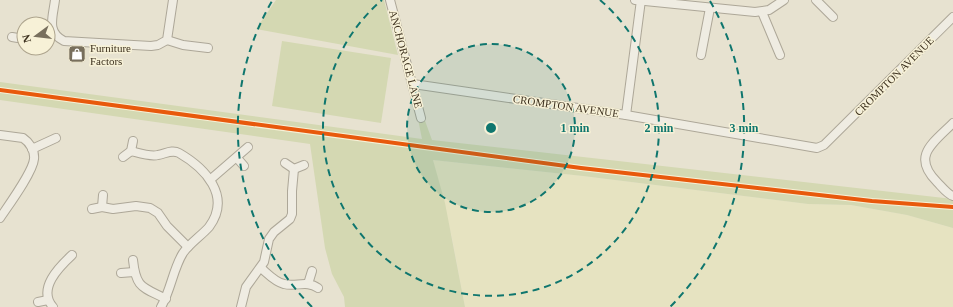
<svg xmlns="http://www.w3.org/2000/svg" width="953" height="307" viewBox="0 0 953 307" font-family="Georgia,serif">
	<rect width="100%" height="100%" fill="#e7e2d0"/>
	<path fill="#e6e3c1" d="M433,160L583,176L808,204L851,205L907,215L953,228V307H465L452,238Z"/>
	<g fill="#d4d8b2">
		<path d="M276,0H384L398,55L256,29Z"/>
		<path d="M282,41L391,58L381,123L272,106Z"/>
		<path d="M0,82L422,139L418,119L424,118L432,140L953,199V228L907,215L851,205L808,204L583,176L433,160L445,203L465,307H345L344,297L332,274L325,248L310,144L0,100Z"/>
	</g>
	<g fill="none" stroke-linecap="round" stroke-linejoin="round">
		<defs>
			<g id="minor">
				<path d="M55,0C53,17 46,32 64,41L151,46L158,45L167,40L173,0"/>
				<path d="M390,0L421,118"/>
				<path d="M635,0L755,12L769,10L784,0"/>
				<path d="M816,0L833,17"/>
				<path d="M762,12L780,55"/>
				<path d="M12,37L24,39"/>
				<path d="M167,40L183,45L208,48"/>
				<path d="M701,55L710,8"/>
				<path d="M413,84L626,115L817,148L824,145L953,17"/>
				<path d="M626,115L641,0"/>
				<path d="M953,123C933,143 911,156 937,182C942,187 947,194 953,196"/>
				<path d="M0,135L23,138C29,142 35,150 34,159C33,172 8,206 0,218"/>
				<path d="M32,149L56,138"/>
				<path d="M131,151C139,153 150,157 158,155C165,154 172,149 179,153C205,168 232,196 209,227C201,236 190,243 183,253C173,269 171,290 161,307"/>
				<path d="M123,157L131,151L133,141"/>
				<path d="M237,158L244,166"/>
				<path d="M285,163L294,169L304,165"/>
				<path d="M211,179L248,147"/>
				<path d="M102,207L103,195"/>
				<path d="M92,209L102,207L113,209L136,206L150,208L158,213L167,226L188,247"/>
				<path d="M133,260C136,289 143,287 166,299"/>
				<path d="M261,268C268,274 275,282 284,284C296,287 307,280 318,288"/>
				<path d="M121,273L134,272"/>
				<path d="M308,284L312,271"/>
				<path d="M38,302L48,300"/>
				<path d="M53,307C37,289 59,267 72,255"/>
				<path d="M241,307L246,287L264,262L269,239L274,232L290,219L292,214V191L294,169"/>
			</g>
		</defs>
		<use href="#minor" stroke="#ada798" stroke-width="10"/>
		<use href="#minor" stroke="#efece2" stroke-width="8"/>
		<defs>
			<path id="cycleway" d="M0,90L581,168L872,201L953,207"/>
		</defs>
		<use href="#cycleway" stroke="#f7f1d7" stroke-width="6"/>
		<use href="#cycleway" stroke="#e8590c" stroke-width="4"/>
	</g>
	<circle cx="491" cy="128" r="84" fill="#0f766e" fill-opacity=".12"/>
	<g fill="none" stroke="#0f766e" stroke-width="2" stroke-dasharray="7 5">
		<circle cx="491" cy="128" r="84"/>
		<path d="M600 0A168 168 0 1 1 382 0"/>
		<path d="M312 307A253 253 0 0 1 272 1M710 1A253 253 0 0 1 670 307"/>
	</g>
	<defs>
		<symbol id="shop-square" viewBox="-11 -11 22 22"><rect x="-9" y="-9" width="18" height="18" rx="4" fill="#786f5d" stroke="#f7f1d7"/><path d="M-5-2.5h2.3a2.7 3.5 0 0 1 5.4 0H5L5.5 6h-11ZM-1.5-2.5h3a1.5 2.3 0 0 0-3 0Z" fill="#fff"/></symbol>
	</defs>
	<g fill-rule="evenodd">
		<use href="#shop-square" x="67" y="44" width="20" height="20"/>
	</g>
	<g text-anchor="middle" stroke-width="3" stroke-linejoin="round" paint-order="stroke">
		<g font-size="11" fill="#3d311f" stroke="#f7f1d7" text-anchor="start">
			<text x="90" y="52">Furniture<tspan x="90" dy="13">Factors</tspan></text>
		</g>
		<g font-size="11" fill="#3d311f" stroke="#f7f1d7">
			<text transform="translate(406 59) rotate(75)" y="4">ANCHORAGE LANE</text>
			<text transform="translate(894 76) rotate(-45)" y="4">CROMPTON AVENUE</text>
			<text transform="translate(566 106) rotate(8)" y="4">CROMPTON AVENUE</text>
		</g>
	</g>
	<circle cx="491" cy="128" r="6" fill="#0f766e" stroke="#f7f1d7" stroke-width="2"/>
	<g font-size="12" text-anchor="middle" font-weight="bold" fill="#0f766e" stroke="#f7f1d7" stroke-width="3" stroke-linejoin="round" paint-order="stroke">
		<text x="575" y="132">1 min</text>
		<text x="659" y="132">2 min</text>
		<text x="744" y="132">3 min</text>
	</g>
	<g transform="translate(36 36) rotate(255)"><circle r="19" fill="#f7f1d7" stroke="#ada48d"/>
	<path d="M0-3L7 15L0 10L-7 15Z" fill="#786f5d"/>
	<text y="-6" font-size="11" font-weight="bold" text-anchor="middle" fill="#3d311f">N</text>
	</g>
</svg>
